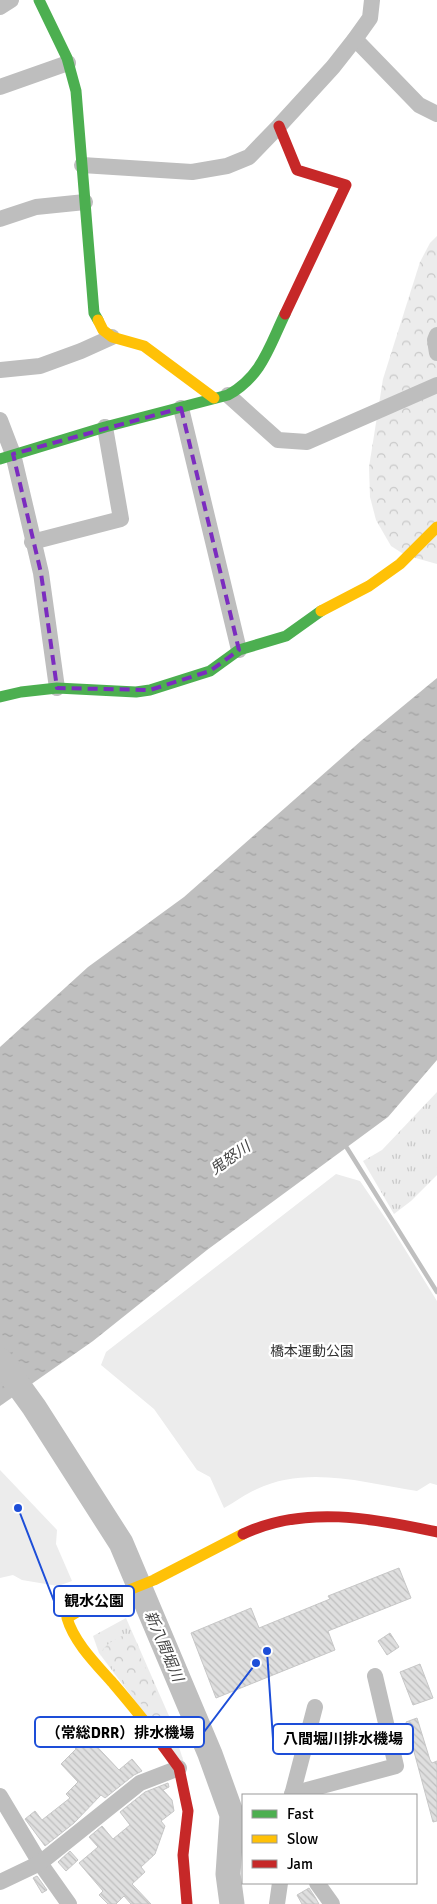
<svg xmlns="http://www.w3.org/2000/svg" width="437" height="1904" viewBox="0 0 437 1904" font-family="Signika,'Noto Sans JP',sans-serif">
	<defs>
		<pattern id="grass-tufts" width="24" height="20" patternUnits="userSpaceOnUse" patternTransform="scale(1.25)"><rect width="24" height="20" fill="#ececec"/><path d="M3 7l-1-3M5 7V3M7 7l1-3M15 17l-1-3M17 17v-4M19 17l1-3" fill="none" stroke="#c9c9c9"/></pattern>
		<pattern id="forest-crowns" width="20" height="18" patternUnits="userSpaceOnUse" patternTransform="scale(1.25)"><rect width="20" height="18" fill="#ececec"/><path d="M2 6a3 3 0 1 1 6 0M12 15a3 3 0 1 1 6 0" fill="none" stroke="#c9c9c9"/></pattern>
		<pattern id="water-ripples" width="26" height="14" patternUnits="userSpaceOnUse" patternTransform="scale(1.25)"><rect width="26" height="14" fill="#bfbfbf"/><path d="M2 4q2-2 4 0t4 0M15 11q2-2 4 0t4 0" fill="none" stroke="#a2a2a2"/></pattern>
		<pattern id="building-back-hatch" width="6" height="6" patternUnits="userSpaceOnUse" patternTransform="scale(1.25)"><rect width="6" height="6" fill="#dfdfdf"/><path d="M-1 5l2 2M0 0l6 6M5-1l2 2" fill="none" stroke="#bebebe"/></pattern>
	</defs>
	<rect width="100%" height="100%" fill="#fff"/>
	<g fill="url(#grass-tufts)">
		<path d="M437,1092V1175L411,1201L394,1214L363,1161L382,1150Z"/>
		<path d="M126,1618L169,1716L186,1769L99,1653L93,1636Z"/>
	</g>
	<g fill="url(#forest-crowns)">
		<path d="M437,236V564L405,555L391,546L376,520L370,497L369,467L383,379L420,262L430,243Z"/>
		<path d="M130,1634L170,1723L160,1728L101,1652C108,1642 119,1636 130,1634Z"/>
	</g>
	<g fill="#ececec">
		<path d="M336,1174L360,1181L388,1222L437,1301V1485L430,1483L417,1491C366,1483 307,1465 257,1489C245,1494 235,1502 224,1508L210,1477L197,1470L154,1409L101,1365L106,1352Z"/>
		<path d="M0,1470L57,1530L56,1544L72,1581L58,1586L22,1580L13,1575L0,1578Z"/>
	</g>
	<path fill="url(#water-ripples)" d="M437,678V1060L388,1117L207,1250L93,1341L0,1406V1047L88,967L184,897L362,740Z"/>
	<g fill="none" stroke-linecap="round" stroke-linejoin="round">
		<path stroke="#bfbfbf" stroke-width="4.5" d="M347,1148L437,1292"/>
		<path stroke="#bfbfbf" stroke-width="25" d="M0,1360L34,1407L121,1543L210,1754L232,1815L228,1874L232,1904"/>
	</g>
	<g fill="url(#building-back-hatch)" stroke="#c7c7c7">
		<path d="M399,1568L411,1598L328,1631L335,1650L216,1698L191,1633L251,1608L259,1628L330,1599L328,1596Z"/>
		<path d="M390,1633L399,1647L387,1655L378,1641Z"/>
		<path d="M420,1664L433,1698L413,1705L400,1672Z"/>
		<path d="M417,1718L430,1760L432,1763L437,1761V1821L433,1822L406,1722Z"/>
		<path d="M86,1735L119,1770L132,1759L142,1771L134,1775L105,1798L101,1795L74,1823L45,1846L25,1819L35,1811L42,1820L70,1798L66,1794L78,1782L61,1764L76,1749L74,1747Z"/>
		<path d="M168,1783L169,1787L163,1790L172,1800L174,1811L161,1821L165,1826L155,1854L141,1867L145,1872L132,1884L151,1904H131L124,1896L116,1904H108L99,1895L103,1891L79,1863L98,1847L89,1837L102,1826L113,1839L130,1825L120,1812L145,1792Z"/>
		<path d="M70,1851L78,1860L66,1871L58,1862Z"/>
		<path d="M37,1876L47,1890L42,1893L33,1878Z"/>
		<path d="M309,1888L315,1897L319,1904H302L297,1895Z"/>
	</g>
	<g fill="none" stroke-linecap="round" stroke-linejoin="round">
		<g stroke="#bebebe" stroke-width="16">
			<path d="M0,7L11,0"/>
			<path d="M355,39L419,105L437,114"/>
			<path d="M0,87L68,63"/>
			<path d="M82,165L192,172L227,166L249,157L279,126L333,67L355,39L370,18L372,0"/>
			<path d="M0,219L36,207L85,202"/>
			<path d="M437,335L435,340L437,353"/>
			<path d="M0,370L40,366L81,351L112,337"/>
			<path d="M228,395L278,440L307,442L437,385"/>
			<path d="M181,408L239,650"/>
			<path d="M0,420L13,454L41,573L57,688"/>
			<path d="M32,542L121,519L105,427"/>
			<path d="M292,1794L396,1766L375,1676"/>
			<path d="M292,1795L315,1707"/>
			<path d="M0,1796L40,1863L69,1904"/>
			<path d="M0,1882L40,1863L140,1783L179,1768"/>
			<path d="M317,1883L332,1904"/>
			<path d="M277,1904L280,1883"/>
		</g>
		<g stroke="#4caf50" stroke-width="11">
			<path d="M39,0L67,58L76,91L94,313L98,320"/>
			<path d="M0,459L105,427L228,395C262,376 269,347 285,314"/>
			<path d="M0,697L21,692L57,688L136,692L150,690L210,671L239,650L286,636L321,611"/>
		</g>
		<g stroke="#ffc107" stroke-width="11">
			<path d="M98,320L103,330L112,337L144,346L214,398"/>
			<path d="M321,611L369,586L400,564L437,527"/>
			<path d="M163,1746C147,1723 129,1702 112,1682C95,1663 74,1642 67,1618L82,1609L154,1580L243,1534"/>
		</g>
		<g stroke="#c62828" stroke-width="11">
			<path d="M279,126L297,170L346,185L285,314"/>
			<path d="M243,1534C304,1505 373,1518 437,1532"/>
			<path d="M163,1746L179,1768L188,1811L183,1855L187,1904"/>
		</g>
	</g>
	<path fill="none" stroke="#7b2cbf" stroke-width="4" stroke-dasharray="10 6" stroke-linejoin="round" d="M181,408L239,650L210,671L150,690L57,688L41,573L13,454Z"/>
	<g text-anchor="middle" stroke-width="4.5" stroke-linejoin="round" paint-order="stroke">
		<g font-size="14" fill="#333" stroke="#fff">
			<text x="312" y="1356">橋本運動公園</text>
		</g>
		<g font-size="15" font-style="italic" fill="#444" stroke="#fff">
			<text transform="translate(230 1158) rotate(-35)" y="5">鬼怒川</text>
			<text transform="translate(164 1646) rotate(67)" y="5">新八間堀川</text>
		</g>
	</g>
	<path fill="none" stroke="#1d4ed8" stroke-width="2" d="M18 1508L54 1601M256 1663L204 1732M267 1651L273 1739"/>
	<g fill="#1d4ed8" stroke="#fff" stroke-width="2">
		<circle cx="18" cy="1508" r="5"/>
		<circle cx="256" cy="1663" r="5"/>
		<circle cx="267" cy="1651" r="5"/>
	</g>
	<g fill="#fff" stroke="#1d4ed8" stroke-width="2">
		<rect x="54" y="1586" width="80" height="30" rx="5"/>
		<rect x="35" y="1717" width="169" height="30" rx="5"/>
		<rect x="273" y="1724" width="140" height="30" rx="5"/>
	</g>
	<g font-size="15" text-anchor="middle" font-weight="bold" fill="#000">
		<text x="94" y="1606">観水公園</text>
		<text x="120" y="1738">（常総DRR）排水機場</text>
		<text x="343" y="1744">八間堀川排水機場</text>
	</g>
	<rect x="242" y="1794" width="175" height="90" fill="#ffffff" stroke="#999999"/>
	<rect x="252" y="1810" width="25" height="8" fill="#4caf50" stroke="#999999"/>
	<text x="287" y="1819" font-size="15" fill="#000000">Fast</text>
	<rect x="252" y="1835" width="25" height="8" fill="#ffc107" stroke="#999999"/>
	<text x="287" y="1844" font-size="15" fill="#000000">Slow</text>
	<rect x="252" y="1860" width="25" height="8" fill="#c62828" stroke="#999999"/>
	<text x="287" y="1869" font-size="15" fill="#000000">Jam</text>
</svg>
